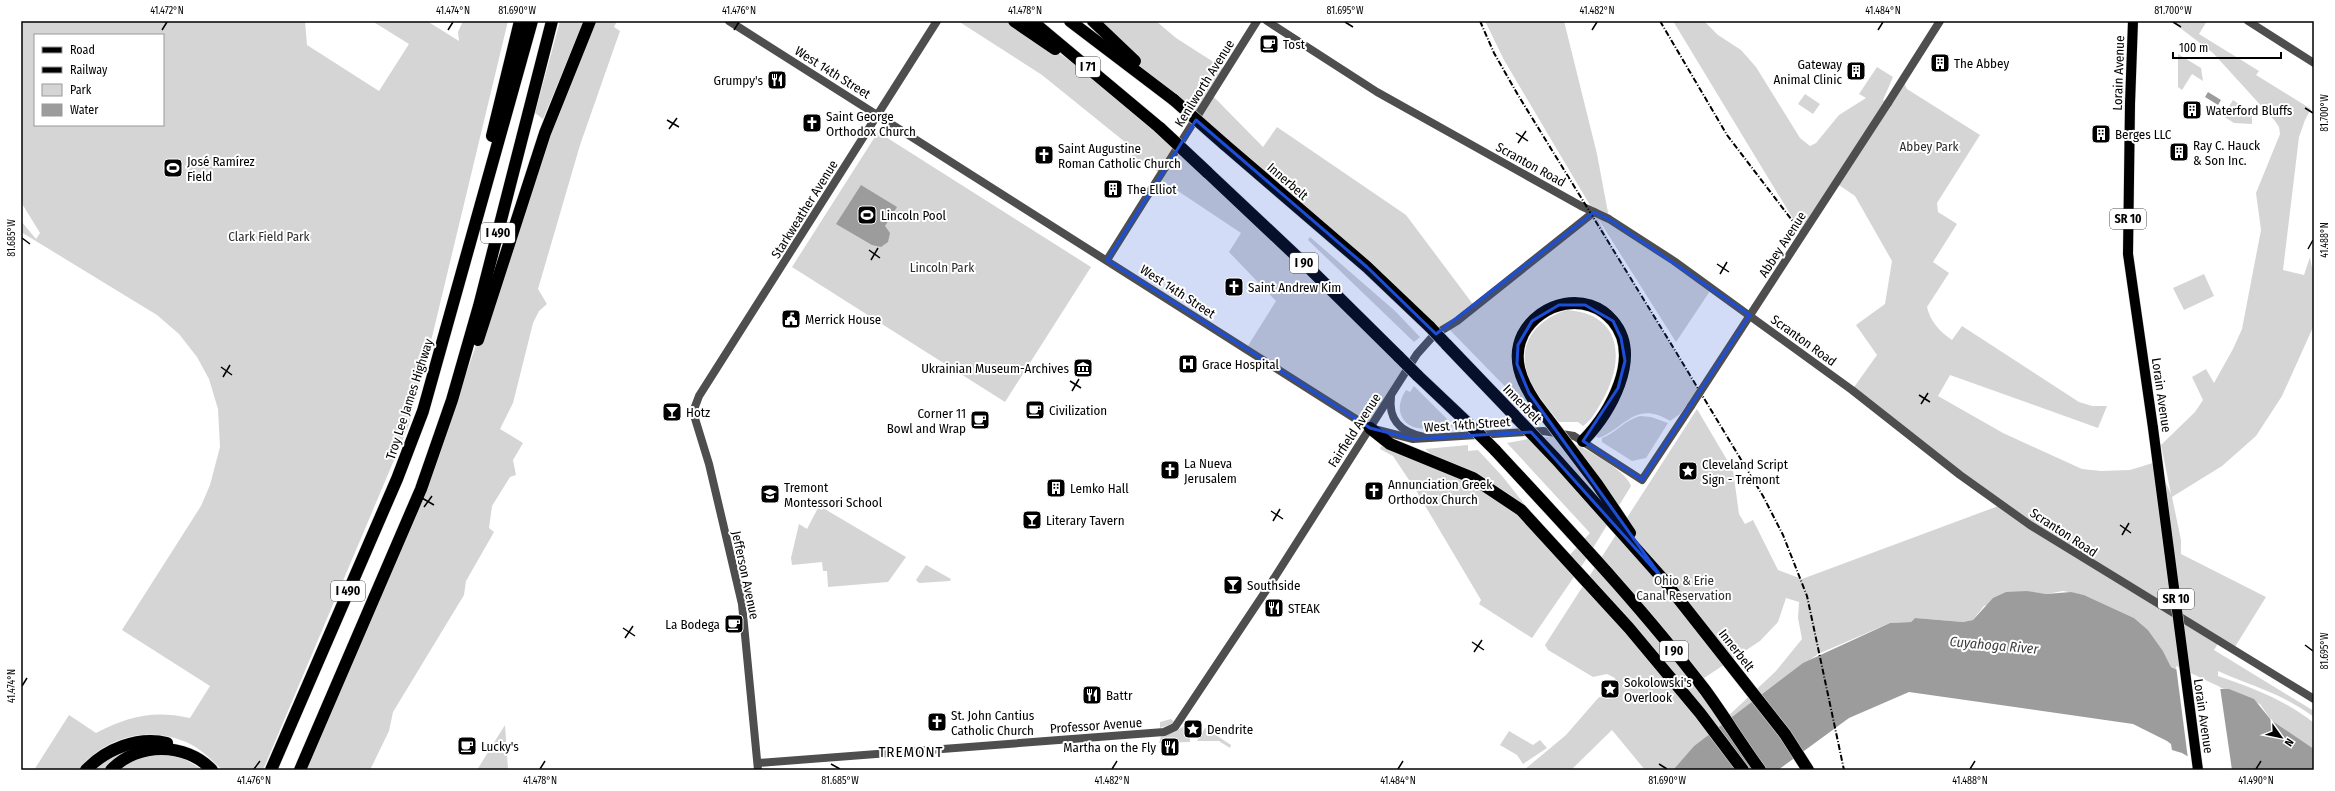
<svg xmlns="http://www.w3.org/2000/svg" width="2335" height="791" viewBox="0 0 2335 791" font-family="'Fira Sans Condensed',sans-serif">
	<rect width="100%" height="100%" fill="#fff"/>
	<g fill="#d5d5d5" fill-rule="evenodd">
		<path d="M21,21H305L307,45L379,91L409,44L372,21H427L459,41L458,32L463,21H508L433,333L408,427L263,770H222C211,759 200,748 186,742C146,725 104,738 78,770H34L69,715L96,733C129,716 153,710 190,718L210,686L122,630L201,506L210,485L220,447L218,409L209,379L197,357L179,334L157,315L21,232V221L36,239L40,233L21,202ZM35,35H163V125H35Z"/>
		<path d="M560,21H584L543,119L535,113Z"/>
		<path d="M590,21H617L614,27L620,31L580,145L538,289L547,304L539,311L533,323L513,403L500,429L523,443L513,460L516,475L510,477L492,506L489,528L494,532L466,581L464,595L393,712L389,731L370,770H297L447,428Z"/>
		<path d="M958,21H1014L1143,113L1409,367L1370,428L1246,349L1276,301L1229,252L1241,233L1160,179L1162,174L1121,149L1125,142L1042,75Z"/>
		<path d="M1093,21H1156L1176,38L1226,70L1211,94L1263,147L1277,127L1406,215L1475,307L1594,212L1504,60L1485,21H1564L1597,154L1609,218L1712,288L1676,342L1597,217L1613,249L1698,389L1680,414L1670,421C1636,400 1626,427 1599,438L1590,433L1618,388L1621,338L1595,308H1550L1518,345L1535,402L1527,409L1447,327L1436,334L1174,100Z"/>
		<path d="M1673,21H1704L1718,35L1741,50L1756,67L1800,138L1810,146L1816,143L1839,115L1866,98L1859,94L1877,67L1893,77L1883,100L1887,103L1902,79L1907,89L1980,135L1937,203L1938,212L1957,224L1933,262L1949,273L1927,307C1930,321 1940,332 1952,340L1962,326L2079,402L2092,406H2107L2098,428L1950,375L1938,396L2003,433L2082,469L2101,471L2130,470L2156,462L2171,494L2161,445L2195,412L2203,400L2192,377L2206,369L2214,383L2233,349L2242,329L2261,230L2256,193L2280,134L2279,127L2275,121L2213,53L2171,21H2207L2199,34L2259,71L2256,75L2311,109L2305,120L2299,137L2283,270L2304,275L2310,257L2314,279V325L2282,396L2256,436L2222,466L2172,497L2181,540V554L2266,597L2233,650L2219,642L2214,650L2314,711V717C2281,693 2254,687 2218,671V676C2253,688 2285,700 2314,723V749L2271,720L2260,704L2171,667L2163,651L2148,630L2134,618L2084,595L2063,591L2046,594L2026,591L1984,606L1973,620L1963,622L1915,618L1911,622L1890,623L1818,654L1694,746L1673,770H1645L1612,730L1571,770H1524L1566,735L1599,697L1609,699L1616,684L1615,678L1607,674L1593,677L1548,650L1545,645L1697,409L1733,470L1739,514L1745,524L1753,520L1778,570L1802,579L2001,505L1852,390L1877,355L1856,325L1885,304L1892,261L1855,196L1836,183L1801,232ZM1786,598L1799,602L1798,618L1802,639L1776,671L1725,719L1698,682L1760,641L1778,622Z"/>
		<path d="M2178,54L2201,68L2203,81L2192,74L2182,90L2178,87Z"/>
		<path d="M1805,94L1820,104L1813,114L1798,104Z"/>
		<path d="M2233,100L2252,113V124L2234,123L2223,116Z"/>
		<path d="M878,132L1091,267L1005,402L792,267Z"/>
		<path d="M1310,237L1395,311L1420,337L1414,342L1308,240Z"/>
		<path d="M2204,274L2214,296L2184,310L2173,288Z"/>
		<path d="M1567,310C1623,314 1625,361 1602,401C1597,410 1591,421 1583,426L1578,422H1559C1549,409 1531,388 1527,373C1518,341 1538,319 1567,310Z"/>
		<path d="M1414,386L1454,426C1438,426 1412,436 1402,417C1397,408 1401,398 1406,390L1410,392Z"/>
		<path d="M1640,416L1651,417L1668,423L1646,458L1632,461L1602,442V438C1616,433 1624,420 1640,416Z"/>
		<path d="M1539,437C1547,437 1556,436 1564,439C1579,445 1627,470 1631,486L1585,561L1532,638L1479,604L1481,600L1417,492L1393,456L1380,449L1381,446C1414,459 1449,469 1480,487C1512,506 1538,534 1565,560L1590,533L1507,443Z"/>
		<path d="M1468,445V451L1478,450L1503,477L1525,505L1477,473L1431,454L1425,449Z"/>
		<path d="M818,508L822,510L823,508L906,557L888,582L828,587L827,571H823L822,562L792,565L791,558L799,524L807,529Z"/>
		<path d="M926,565L951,579L950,581L919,583L916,580Z"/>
		<path d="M1171,719L1175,723L1160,728V722Z"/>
		<path d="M505,725L508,769L477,770Z"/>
		<path d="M1184,726V737H1190V742L1159,743L1161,736L1175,732Z"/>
		<path d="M1205,728L1231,745L1230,748L1219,741H1197Z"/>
		<path d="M1509,731L1533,745L1540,740L1547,748L1523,764L1517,755L1500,745Z"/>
		<path d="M133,747L106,770H93L99,763Z"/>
		<path d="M153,753L179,756L203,770H117L133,758Z"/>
	</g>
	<g fill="#9c9c9c">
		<path d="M2208,92L2221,100L2218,105L2205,97Z"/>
		<path d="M861,185L897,207L885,226L890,233L888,242L881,247L872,245L836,224Z"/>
		<path d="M2027,591L2046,594L2071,592L2084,595L2134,618L2148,630L2163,651L2171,667L2219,689H2229L2254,699L2271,720L2314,749V770H2211L2182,753L2172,750L2171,744L2167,741L2133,724L1909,692L1849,718L1778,770H1673L1694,746L1803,663L1890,623L1911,622L1915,618L1963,622L1973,620L1993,598L2006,592Z"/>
	</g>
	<path fill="#fff" d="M2176,666L2220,687L2232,770H2207L2188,759Z"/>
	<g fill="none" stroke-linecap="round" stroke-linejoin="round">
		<defs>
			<path id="major" d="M2133,21L2130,104L2128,254L2153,428"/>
			<g id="highway">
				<path d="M1014,21L1055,49"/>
				<path d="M1032,21L1160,128"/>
				<path d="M1070,21L1174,100"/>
				<path d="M1093,21L1135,61"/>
				<path d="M492,136L520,21"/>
				<path d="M1224,144L1367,267L1430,327"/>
				<path d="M1207,172L1311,270L1399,357"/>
				<path d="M478,340L545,133L590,21"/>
				<path d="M1446,344L1514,415"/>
				<path d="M1417,375L1473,428"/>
				<path d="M1535,402C1521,381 1511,358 1523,334C1540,302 1587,290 1613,321C1643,357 1610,413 1583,441"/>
				<path d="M1370,428L1390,444L1473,478L1521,510L1629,628L1700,713L1743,770"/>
				<path d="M1495,450C1567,528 1641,606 1705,690C1724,716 1741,744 1760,770"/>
				<path d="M1662,578L1785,734L1808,770"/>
				<path d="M86,770C106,749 138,736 167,743"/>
				<path d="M111,770C137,742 186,742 212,770"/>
				<path d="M271,770L397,479L423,411L532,21"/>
				<path d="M300,770L421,489L452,400L479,306L552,21"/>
			</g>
		</defs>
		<use href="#major" stroke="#dbdbdb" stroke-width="11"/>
		<use href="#highway" stroke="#dbdbdb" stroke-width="13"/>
		<g stroke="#4e4e4e" stroke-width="8">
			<path d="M729,21L1370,428L1413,439L1543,431L1574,436L1642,480L1691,406"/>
			<path d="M1267,21L1377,92L1581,206L1609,219L1674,261L1852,390L1960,475L2030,525L2314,699"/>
			<path d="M2248,21L2314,63"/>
			<path d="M1888,103L1940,21"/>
			<path d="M1107,260L1257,21"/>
			<path d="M1391,396C1388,420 1400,432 1424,437"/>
			<path d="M758,763L1164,732L1175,727L1271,583L1417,354L1434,335L1457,321L1594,212"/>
			<path d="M758,770L742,604L709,464L693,412L699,396L937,21"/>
		</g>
		<use href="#major" stroke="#000" stroke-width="10"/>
		<use href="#highway" stroke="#000" stroke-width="12"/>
		<g stroke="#000" stroke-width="2" stroke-dasharray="6 2 1 2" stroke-linecap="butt">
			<path d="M1480,21L1494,53L1518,95L1676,352L1763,496L1783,535L1807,596L1844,770"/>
			<path d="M1660,21L1727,135L1801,232"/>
		</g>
		<defs>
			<path id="major-bridge" d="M2153,428L2198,770"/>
			<g id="highway-bridge">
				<path d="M1174,100L1224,144"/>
				<path d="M1160,128L1207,172"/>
				<path d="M1430,327L1446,344"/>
				<path d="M1399,357L1417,375"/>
				<path d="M1535,402L1597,484L1630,533"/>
				<path d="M1514,415L1556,459L1662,578"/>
				<path d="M1473,428L1495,450"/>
			</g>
		</defs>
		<use href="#major-bridge" stroke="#dbdbdb" stroke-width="11" stroke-linecap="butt"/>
		<use href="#highway-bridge" stroke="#dbdbdb" stroke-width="13" stroke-linecap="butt"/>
		<path stroke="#4e4e4e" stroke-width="8" d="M1691,406L1888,103"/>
		<use href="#major-bridge" stroke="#000" stroke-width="10"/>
		<use href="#highway-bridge" stroke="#000" stroke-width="12"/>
	</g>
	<path fill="#1d4ed8" fill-opacity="0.2" stroke="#1d4ed8" stroke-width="3" stroke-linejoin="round" d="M1196,120L1367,267L1436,334L1594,212L1609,219L1750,315L1642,480L1583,441L1618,388L1625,361L1621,338L1613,321L1585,305H1559L1532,321L1518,345L1517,364L1529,393L1662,578L1531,432L1413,439L1370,428L1107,260Z"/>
	<path fill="none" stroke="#000" stroke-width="1.5" d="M517,22L525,27M1345,22L1353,27M2173,22L2181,27M162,30L167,22M448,30L453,22M734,30L739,22M1020,30L1025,22M1592,30L1597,22M1878,30L1883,22M2305,108L2313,113M667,120L679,127M669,129L677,118M1516,133L1528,141M1518,143L1526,131M22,238L30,244M2308,249L2313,240M869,250L880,258M871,260L878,248M1717,264L1729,272M1720,274L1727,262M221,367L232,375M223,377L230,365M1070,381L1081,388M1072,391L1079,379M1919,395L1930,402M1921,404L1928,393M422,498L434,505M424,507L432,496M1271,511L1283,519M1273,521L1280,509M2120,525L2131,533M2122,535L2129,523M623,628L635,636M625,638L633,626M1472,642L1484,650M2305,645L2313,651M1474,652L1482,640M22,686L27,678M831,764L840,769M1659,764L1667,769M254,769L260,761M540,769L545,761M1112,769L1117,761M1398,769L1403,761M1970,769L1975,761M2256,769L2261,761"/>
	<defs>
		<symbol id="cafe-square" viewBox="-11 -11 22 22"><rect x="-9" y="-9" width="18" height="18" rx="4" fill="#000" stroke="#fff"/><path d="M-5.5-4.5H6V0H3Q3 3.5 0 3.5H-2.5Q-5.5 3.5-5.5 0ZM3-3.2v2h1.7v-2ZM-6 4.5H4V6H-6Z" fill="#fff"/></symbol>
		<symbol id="building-square" viewBox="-11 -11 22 22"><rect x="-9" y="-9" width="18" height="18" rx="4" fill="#000" stroke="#fff"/><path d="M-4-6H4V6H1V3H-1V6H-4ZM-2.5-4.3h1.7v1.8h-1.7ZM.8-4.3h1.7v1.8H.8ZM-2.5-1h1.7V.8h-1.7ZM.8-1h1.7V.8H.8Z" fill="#fff"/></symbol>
		<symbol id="restaurant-square" viewBox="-11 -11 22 22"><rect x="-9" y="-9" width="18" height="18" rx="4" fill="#000" stroke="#fff"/><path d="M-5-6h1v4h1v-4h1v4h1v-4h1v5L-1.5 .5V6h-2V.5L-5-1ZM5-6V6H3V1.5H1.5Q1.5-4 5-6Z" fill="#fff"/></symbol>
		<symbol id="church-square" viewBox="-11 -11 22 22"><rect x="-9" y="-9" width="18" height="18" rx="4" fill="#000" stroke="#fff"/><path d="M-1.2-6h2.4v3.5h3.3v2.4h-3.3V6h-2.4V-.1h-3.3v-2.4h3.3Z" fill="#fff"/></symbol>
		<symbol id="stadium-square" viewBox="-11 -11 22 22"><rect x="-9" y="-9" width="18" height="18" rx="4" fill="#000" stroke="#fff"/><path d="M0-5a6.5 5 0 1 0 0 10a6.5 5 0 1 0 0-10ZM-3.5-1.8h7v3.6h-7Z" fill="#fff"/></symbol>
		<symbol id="civic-square" viewBox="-11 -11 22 22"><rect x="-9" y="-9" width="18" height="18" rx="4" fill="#000" stroke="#fff"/><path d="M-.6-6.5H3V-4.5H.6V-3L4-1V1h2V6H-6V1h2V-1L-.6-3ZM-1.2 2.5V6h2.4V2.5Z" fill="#fff"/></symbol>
		<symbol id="hospital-square" viewBox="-11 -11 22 22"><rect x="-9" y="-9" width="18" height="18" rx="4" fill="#000" stroke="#fff"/><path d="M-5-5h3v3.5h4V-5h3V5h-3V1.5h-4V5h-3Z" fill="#fff"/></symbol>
		<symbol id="museum-square" viewBox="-11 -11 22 22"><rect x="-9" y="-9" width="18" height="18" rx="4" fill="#000" stroke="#fff"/><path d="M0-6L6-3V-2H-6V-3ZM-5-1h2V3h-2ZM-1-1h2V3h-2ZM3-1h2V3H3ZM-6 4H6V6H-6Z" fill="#fff"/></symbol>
		<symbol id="bar-square" viewBox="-11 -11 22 22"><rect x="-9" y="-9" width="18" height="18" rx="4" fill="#000" stroke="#fff"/><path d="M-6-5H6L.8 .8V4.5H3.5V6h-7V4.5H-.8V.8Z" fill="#fff"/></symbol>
		<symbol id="sight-square" viewBox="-11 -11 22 22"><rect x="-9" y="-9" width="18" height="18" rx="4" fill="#000" stroke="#fff"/><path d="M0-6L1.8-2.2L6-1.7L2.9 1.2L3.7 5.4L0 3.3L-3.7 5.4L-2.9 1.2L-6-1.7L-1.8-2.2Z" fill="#fff"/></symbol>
		<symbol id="school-square" viewBox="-11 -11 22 22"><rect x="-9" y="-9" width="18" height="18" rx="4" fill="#000" stroke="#fff"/><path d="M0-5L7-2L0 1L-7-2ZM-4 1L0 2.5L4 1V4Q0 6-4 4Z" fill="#fff"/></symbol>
	</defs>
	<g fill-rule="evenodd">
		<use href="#cafe-square" x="1258" y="33" width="22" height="22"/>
		<use href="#building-square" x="1929" y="52" width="22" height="22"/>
		<use href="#building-square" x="1845" y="60" width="22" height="22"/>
		<use href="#restaurant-square" x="766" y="69" width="22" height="22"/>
		<use href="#building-square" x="2181" y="99" width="22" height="22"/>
		<use href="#church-square" x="801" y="112" width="22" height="22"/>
		<use href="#building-square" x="2090" y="123" width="22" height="22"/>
		<use href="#building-square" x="2168" y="141" width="22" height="22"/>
		<use href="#church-square" x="1033" y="144" width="22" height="22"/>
		<use href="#stadium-square" x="162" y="157" width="22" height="22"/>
		<use href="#building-square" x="1102" y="178" width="22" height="22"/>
		<use href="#stadium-square" x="856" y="204" width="22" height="22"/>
		<use href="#church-square" x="1223" y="276" width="22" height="22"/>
		<use href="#civic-square" x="780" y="308" width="22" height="22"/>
		<use href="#hospital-square" x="1177" y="353" width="22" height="22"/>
		<use href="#museum-square" x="1072" y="357" width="22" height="22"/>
		<use href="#cafe-square" x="1024" y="399" width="22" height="22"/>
		<use href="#bar-square" x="661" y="401" width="22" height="22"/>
		<use href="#cafe-square" x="969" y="409" width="22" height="22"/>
		<use href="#church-square" x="1159" y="459" width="22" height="22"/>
		<use href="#sight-square" x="1677" y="460" width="22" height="22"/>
		<use href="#building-square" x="1045" y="477" width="22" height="22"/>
		<use href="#church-square" x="1363" y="480" width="22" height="22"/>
		<use href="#school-square" x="759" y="483" width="22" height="22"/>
		<use href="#bar-square" x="1021" y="509" width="22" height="22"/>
		<use href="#bar-square" x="1222" y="574" width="22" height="22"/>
		<use href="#restaurant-square" x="1263" y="597" width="22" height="22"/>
		<use href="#cafe-square" x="723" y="613" width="22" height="22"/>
		<use href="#sight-square" x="1599" y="678" width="22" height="22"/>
		<use href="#restaurant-square" x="1081" y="684" width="22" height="22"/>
		<use href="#church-square" x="926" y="711" width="22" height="22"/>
		<use href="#sight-square" x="1182" y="718" width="22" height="22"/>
		<use href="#cafe-square" x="456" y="735" width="22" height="22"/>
		<use href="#restaurant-square" x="1159" y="736" width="22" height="22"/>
	</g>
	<g text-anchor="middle" stroke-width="4" stroke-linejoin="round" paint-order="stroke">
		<g fill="#fff" stroke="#4c4c4c" stroke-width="1">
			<rect x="1076" y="57" width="24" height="20" rx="3"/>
			<rect x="2110" y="209" width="36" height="20" rx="3"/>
			<rect x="481" y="223" width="34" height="20" rx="3"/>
			<rect x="1290" y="253" width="28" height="20" rx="3"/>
			<rect x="331" y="581" width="34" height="20" rx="3"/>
			<rect x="2158" y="589" width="36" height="20" rx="3"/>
			<rect x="1660" y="641" width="28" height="20" rx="3"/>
		</g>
		<g font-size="12" font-weight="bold" fill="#000">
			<text x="1088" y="71">I 71</text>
			<text x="2128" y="223">SR 10</text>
			<text x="498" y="237">I 490</text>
			<text x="1304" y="267">I 90</text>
			<text x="348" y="595">I 490</text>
			<text x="2176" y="603">SR 10</text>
			<text x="1674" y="655">I 90</text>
		</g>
		<g font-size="13" fill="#000" stroke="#fff" text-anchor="start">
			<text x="1283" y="49">Tost</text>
			<text x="1954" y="68">The Abbey</text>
			<text x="1842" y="69" text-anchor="end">Gateway<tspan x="1842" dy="15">Animal Clinic</tspan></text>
			<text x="763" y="85" text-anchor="end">Grumpy's</text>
			<text x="2206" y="115">Waterford Bluffs</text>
			<text x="826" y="121">Saint George<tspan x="826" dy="15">Orthodox Church</tspan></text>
			<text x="2115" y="139">Berges LLC</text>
			<text x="2193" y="150">Ray C. Hauck<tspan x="2193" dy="15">&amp; Son Inc.</tspan></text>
			<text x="1058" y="153">Saint Augustine<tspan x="1058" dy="15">Roman Catholic Church</tspan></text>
			<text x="187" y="166">José Ramírez<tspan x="187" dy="15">Field</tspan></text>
			<text x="1127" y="194">The Elliot</text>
			<text x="881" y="220">Lincoln Pool</text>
			<text x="1248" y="292">Saint Andrew Kim</text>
			<text x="805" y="324">Merrick House</text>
			<text x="1202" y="369">Grace Hospital</text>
			<text x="1069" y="373" text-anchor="end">Ukrainian Museum-Archives</text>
			<text x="1049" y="415">Civilization</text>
			<text x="686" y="417">Hotz</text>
			<text x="966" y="418" text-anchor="end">Corner 11<tspan x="966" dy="15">Bowl and Wrap</tspan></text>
			<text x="1184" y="468">La Nueva<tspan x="1184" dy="15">Jerusalem</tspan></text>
			<text x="1702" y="469">Cleveland Script<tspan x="1702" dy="15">Sign - Tremont</tspan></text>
			<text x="1388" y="489">Annunciation Greek<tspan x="1388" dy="15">Orthodox Church</tspan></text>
			<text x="784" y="492">Tremont<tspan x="784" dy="15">Montessori School</tspan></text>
			<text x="1070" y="493">Lemko Hall</text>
			<text x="1046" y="525">Literary Tavern</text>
			<text x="1247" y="590">Southside</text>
			<text x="1288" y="613">STEAK</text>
			<text x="720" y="629" text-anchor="end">La Bodega</text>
			<text x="1624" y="687">Sokolowski's<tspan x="1624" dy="15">Overlook</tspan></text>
			<text x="1106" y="700">Battr</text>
			<text x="951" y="720">St. John Cantius<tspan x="951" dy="15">Catholic Church</tspan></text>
			<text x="1207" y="734">Dendrite</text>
			<text x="481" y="751">Lucky's</text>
			<text x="1156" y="752" text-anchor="end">Martha on the Fly</text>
		</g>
		<g font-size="13" fill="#000" stroke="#fff">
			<text transform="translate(833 72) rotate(32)" y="5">West 14th Street</text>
			<text transform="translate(2118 73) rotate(-88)" y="5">Lorain Avenue</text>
			<text transform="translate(1204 83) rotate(-58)" y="5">Kenilworth Avenue</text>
			<text transform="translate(1531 164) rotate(29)" y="5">Scranton Road</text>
			<text transform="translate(1288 181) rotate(41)" y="5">Innerbelt</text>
			<text transform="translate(804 209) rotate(-58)" y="5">Starkweather Avenue</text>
			<text transform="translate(1782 244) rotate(-57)" y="5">Abbey Avenue</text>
			<text transform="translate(1178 291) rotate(33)" y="5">West 14th Street</text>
			<text transform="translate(1804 340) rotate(36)" y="5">Scranton Road</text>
			<text transform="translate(2162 395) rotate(82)" y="5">Lorain Avenue</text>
			<text transform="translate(409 399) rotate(-72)" y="5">Troy Lee James Highway</text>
			<text transform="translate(1523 404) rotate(46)" y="5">Innerbelt</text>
			<text transform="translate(1467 424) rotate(-4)" y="5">West 14th Street</text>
			<text transform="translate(1354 430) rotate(-57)" y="5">Fairfield Avenue</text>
			<text transform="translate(2064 532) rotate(33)" y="5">Scranton Road</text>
			<text transform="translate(746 575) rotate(78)" y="5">Jefferson Avenue</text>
			<text transform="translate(1737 650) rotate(52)" y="5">Innerbelt</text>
			<text transform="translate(2204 716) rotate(82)" y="5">Lorain Avenue</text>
			<text transform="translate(1096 725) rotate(-4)" y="5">Professor Avenue</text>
		</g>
		<g font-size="13" fill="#2c2c2c" stroke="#fff">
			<text x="1929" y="151">Abbey Park</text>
			<text x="269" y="241">Clark Field Park</text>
			<text x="942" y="272">Lincoln Park</text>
			<text x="1684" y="585">Ohio &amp; Erie<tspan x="1684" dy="15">Canal Reservation</tspan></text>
		</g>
		<g font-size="14" font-style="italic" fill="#3d3d3d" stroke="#fff">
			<text transform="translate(1994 645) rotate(5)" y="5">Cuyahoga River</text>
		</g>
		<g font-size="15" letter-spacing="1" fill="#000" stroke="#fff">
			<text x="911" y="757">TREMONT</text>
		</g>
	</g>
	<rect width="2335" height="791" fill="none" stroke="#ffffff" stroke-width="44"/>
	<rect x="34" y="34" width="130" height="92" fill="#ffffff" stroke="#999999"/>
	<rect x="42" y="47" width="20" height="6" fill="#000000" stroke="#999999"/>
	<text x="70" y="54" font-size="12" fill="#000000">Road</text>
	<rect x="42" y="67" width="20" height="6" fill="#000000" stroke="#999999"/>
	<text x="70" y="74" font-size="12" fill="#000000">Railway</text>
	<rect x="42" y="84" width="20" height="12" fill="#d5d5d5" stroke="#999999"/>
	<text x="70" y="94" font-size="12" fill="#000000">Park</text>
	<rect x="42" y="104" width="20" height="12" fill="#9c9c9c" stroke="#999999"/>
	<text x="70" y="114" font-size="12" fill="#000000">Water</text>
	<g transform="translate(2281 737) rotate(123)" stroke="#ffffff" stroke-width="3" paint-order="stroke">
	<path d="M0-3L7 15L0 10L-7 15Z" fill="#000000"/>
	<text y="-6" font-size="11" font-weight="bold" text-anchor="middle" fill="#000000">N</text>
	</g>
	<path d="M2173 52v6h108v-6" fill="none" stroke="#000000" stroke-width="2"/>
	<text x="2179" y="52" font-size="12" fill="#000000" stroke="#ffffff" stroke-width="3" paint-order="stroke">100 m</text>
	<rect x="22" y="22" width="2291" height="747" fill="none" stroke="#000" stroke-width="1.5"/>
	<g font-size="10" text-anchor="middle" fill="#000">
		<text x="167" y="14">41.472°N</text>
		<text x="453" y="14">41.474°N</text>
		<text x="517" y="14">81.690°W</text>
		<text x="739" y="14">41.476°N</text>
		<text x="1025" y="14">41.478°N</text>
		<text x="1345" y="14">81.695°W</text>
		<text x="1597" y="14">41.482°N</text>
		<text x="1883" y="14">41.484°N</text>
		<text x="2173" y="14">81.700°W</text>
		<text transform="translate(2324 113) rotate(-90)" y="4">81.700°W</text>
		<text transform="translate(11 238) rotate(-90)" y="4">81.685°W</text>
		<text transform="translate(2324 240) rotate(-90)" y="4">41.488°N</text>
		<text transform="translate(2324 651) rotate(-90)" y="4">81.695°W</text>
		<text transform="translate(11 686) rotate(-90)" y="4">41.474°N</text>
		<text x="254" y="784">41.476°N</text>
		<text x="540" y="784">41.478°N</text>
		<text x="840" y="784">81.685°W</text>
		<text x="1112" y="784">41.482°N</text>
		<text x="1398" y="784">41.484°N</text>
		<text x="1667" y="784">81.690°W</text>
		<text x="1970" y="784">41.488°N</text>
		<text x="2256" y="784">41.490°N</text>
	</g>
</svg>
